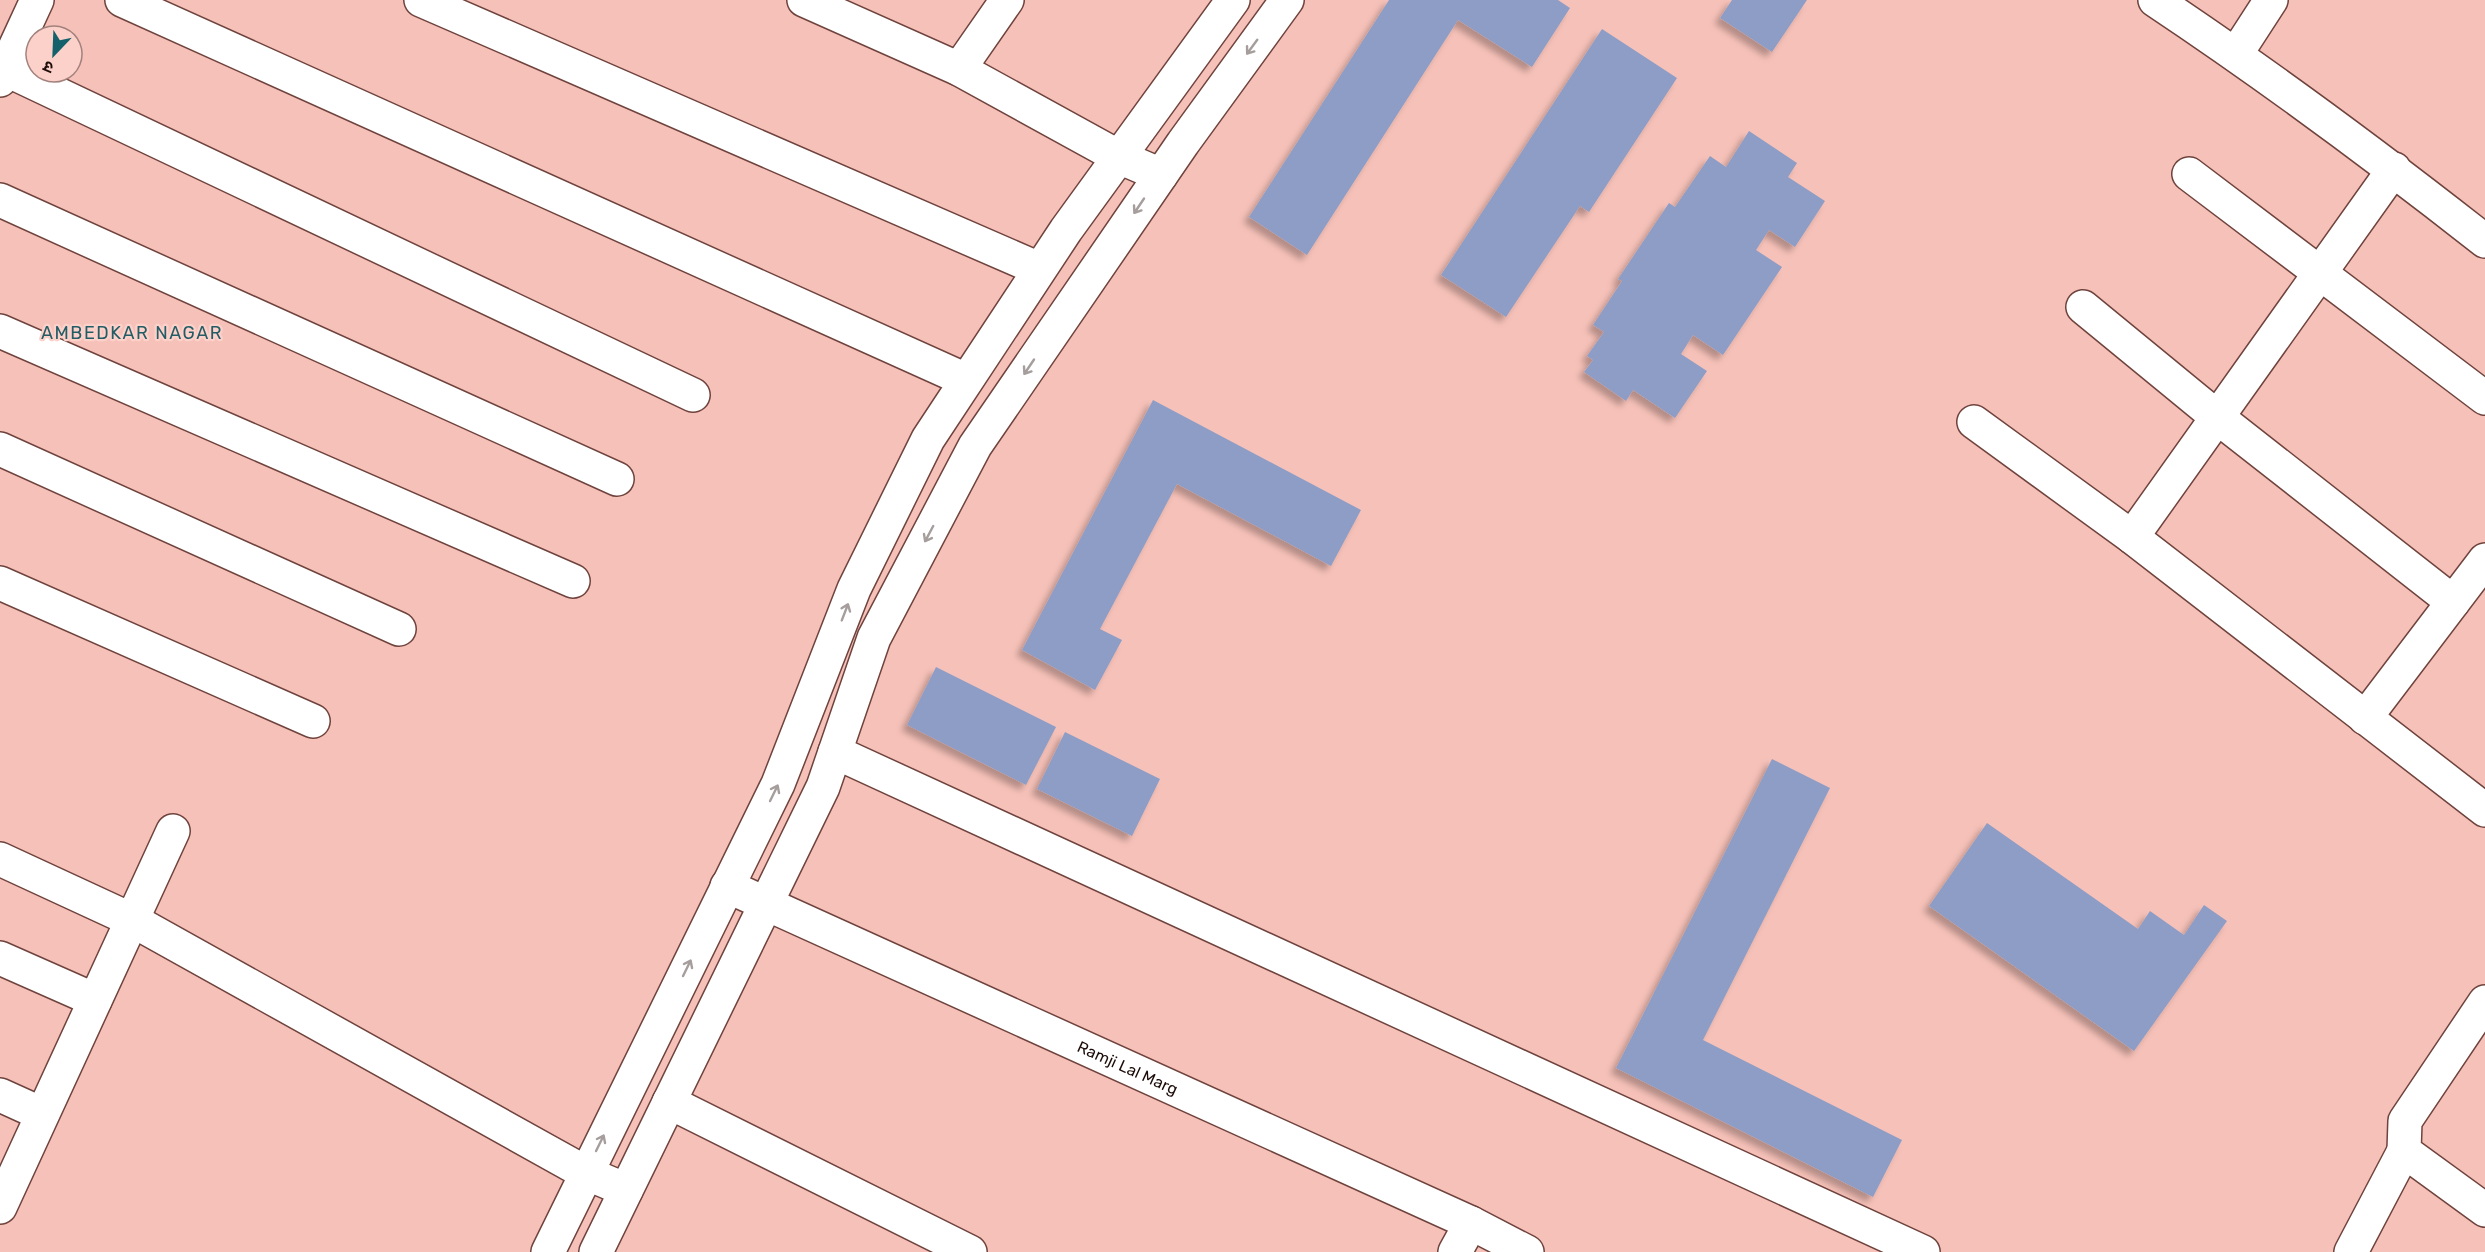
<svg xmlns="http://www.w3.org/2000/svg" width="2485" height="1252" viewBox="0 0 2485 1252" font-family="Rubik,'Noto Sans Devanagari',sans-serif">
	<defs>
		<filter id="shadow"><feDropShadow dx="-5.5" dy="5.5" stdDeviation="3" flood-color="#0004"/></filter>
	</defs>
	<rect width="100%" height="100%" fill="#f6c1b8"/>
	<g fill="#8e9dc6" filter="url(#shadow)">
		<path d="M1389,0H1558L1570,8L1532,67L1458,20L1307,255L1249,217Z"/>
		<path d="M1732,0H1807L1772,52L1720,18Z"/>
		<path d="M1602,29L1677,78L1589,212L1580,206L1506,317L1441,275Z"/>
		<path d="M1749,131L1797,163L1788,177L1825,201L1795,247L1769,230L1756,250L1782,267L1723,355L1693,335L1681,354L1707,371L1675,418L1633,390L1626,401L1584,372L1593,360L1587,356L1604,332L1593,325L1622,281L1618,279L1669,203L1675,207L1710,156L1726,167Z"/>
		<path d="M1153,400L1361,510L1331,566L1177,484L1100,629L1122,640L1095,690L1022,650Z"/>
		<path d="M936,667L1056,727L1026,785L907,725Z"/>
		<path d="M1065,732L1160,779L1132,836L1037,789Z"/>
		<path d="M1772,759L1830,788L1703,1040L1902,1140L1873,1197L1616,1068Z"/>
		<path d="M1987,823L2138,929L2150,911L2184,935L2204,905L2227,921L2134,1051L1929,906Z"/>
	</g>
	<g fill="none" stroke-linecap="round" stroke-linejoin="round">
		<defs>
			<g id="minor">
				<path d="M122,0L966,380"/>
				<path d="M421,0L1039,269"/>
				<path d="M804,0L959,69L1119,157L1161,175"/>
				<path d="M2155,0C2269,76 2378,157 2485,241"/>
				<path d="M2236,54L2271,0"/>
				<path d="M5,69L693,395"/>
				<path d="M959,69L1007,0"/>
				<path d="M0,80L37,0"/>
				<path d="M2189,174L2485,398"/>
				<path d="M0,200L617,479"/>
				<path d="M2083,307L2217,417L2453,602"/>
				<path d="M0,331L573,581"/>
				<path d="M1974,422L2132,537L2485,810"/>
				<path d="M0,449L399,629"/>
				<path d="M2132,537L2394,169"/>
				<path d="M0,583L313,721"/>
				<path d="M2365,718L2485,560"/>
				<path d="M835,752L1923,1252"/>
				<path d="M0,859L132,920L586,1173L626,1190"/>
				<path id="s1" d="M727,886L1471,1223L1527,1252"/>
				<path d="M0,958L95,1000"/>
				<path d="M2485,1002L2405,1121L2404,1151L2485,1210"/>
				<path d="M0,1095L42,1114"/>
				<path d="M669,1102L970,1252"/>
				<path d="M0,1207L173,831"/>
				<path d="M1455,1252L1471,1223"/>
				<path d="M2351,1252L2404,1151"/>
			</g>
			<g id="tertiary">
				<path d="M548,1252L778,784L854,589L928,439L1066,230L1233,0"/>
				<path d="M596,1252L823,787L874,638L975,446L1183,143L1287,0"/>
			</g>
		</defs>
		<use href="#minor" stroke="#6f433d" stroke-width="36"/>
		<use href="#tertiary" stroke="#6f433d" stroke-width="36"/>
		<use href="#minor" stroke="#fff" stroke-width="33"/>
		<use href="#tertiary" stroke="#fff" stroke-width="33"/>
	</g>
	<defs><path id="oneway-shaft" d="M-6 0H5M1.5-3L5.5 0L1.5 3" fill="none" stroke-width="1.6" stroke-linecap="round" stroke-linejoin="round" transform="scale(1.5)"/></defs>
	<g stroke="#a59e9d">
		<use href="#oneway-shaft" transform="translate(1252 47) rotate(126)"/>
		<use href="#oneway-shaft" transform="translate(1139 206) rotate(124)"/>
		<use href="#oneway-shaft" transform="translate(1029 367) rotate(124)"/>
		<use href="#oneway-shaft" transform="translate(929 534) rotate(118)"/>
		<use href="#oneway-shaft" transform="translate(845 612) rotate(-69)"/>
		<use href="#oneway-shaft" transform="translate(774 793) rotate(-64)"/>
		<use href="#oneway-shaft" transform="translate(687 968) rotate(-64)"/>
		<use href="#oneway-shaft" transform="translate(600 1143) rotate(-64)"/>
	</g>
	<g text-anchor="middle" stroke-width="4.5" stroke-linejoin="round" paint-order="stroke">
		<g font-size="16" fill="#1d0c09" stroke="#fcd1ca">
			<text dy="6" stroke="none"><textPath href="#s1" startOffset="440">Ramji Lal Marg</textPath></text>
		</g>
		<g font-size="18" letter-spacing="1.5" fill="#235c65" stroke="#fcd1ca">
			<text x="132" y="339">AMBEDKAR NAGAR</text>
		</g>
	</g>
	<g transform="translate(54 54) rotate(203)"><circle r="28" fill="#fcd1ca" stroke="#a3827d" stroke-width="1.5"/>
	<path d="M0-4.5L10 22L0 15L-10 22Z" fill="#14616c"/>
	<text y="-9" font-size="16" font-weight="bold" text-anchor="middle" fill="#1d0c09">उ</text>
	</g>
</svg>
